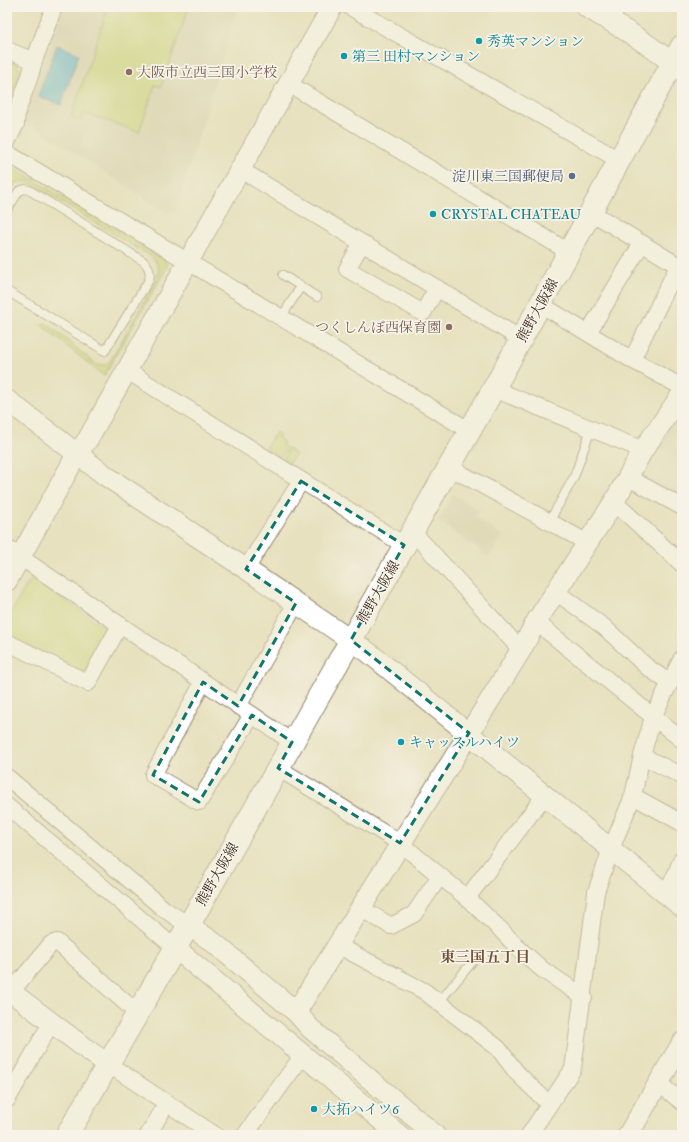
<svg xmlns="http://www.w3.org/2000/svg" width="689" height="1142" viewBox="0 0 689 1142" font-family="'IM FELL Double Pica','Noto Serif JP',serif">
	<rect width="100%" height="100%" fill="#f7f3e8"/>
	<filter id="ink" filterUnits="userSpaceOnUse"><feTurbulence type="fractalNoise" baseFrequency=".025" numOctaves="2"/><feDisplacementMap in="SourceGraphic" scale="8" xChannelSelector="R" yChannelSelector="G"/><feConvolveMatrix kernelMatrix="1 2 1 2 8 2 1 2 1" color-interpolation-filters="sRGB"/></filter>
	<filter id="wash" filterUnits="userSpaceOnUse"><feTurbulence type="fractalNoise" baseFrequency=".012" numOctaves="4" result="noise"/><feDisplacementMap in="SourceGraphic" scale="16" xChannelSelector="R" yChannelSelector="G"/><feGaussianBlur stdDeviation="0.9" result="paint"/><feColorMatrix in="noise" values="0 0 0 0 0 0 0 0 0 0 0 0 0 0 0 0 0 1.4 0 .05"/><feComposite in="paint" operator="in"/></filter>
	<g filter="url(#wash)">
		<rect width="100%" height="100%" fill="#e8e1c0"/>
		<g fill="#d9d0b1">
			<path d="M63,7H238L175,214L172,211L169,214L32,125H27L25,111Z"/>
			<path d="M682,405V499L640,479L639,471Z"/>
			<path d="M453,494L479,511L475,517L503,536L489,557L438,521Z"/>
		</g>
		<g fill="#c7d475" stroke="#817f4a">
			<path d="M108,7H189L161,87L155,85L139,132L84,113L81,121L71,117Z"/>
			<path d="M7,60L17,64L20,72L7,108Z"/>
			<path d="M12,167L165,259L167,267L104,376L41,325L43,323H46L97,365H105L110,361L156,281C160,272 159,264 152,257L28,182C16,179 12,187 7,196V169Z"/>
			<path d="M276,432L280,435L278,438L284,442L282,445L296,454L289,463L283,459L287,452L285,451L280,458L267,450L268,448L266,447Z"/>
			<path d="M34,579L107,629L110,635L85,673L7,637V620L27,584Z"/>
		</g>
		<path fill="#54b0d2" stroke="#486d78" d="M57,45L79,54L61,105L38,96Z"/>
	</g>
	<g filter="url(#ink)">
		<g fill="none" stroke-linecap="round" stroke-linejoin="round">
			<defs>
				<g id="service">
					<path d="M7,210L19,191L25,189L29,190L143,261C149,266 151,272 149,280L105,351L7,291"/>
					<path d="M283,275L317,297"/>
					<path d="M281,318L301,286"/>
					<path d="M549,522L574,477L591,429"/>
					<path d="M439,1002L473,961"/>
				</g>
				<g id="minor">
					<path d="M350,7L619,160"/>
					<path d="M610,21L618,7"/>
					<path d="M7,50L34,61"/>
					<path d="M289,84L569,252"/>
					<path d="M7,142L16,124L17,112L30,76L34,61L54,7"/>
					<path d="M7,153L470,431"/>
					<path d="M241,170L521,339"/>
					<path d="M591,212L682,268"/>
					<path d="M362,243L347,269L423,313L437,288"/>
					<path d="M540,304L632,360L682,387"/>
					<path d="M588,333L642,243"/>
					<path d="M632,360L678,266"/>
					<path d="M126,370L404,545"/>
					<path d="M494,389L643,450"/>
					<path d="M449,467L588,543"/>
					<path d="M629,478L682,507"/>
					<path d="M614,502L682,564"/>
					<path d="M412,531L521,650"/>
					<path d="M7,548L292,742"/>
					<path d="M246,569L301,481"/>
					<path d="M556,592L604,627L647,667L670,683"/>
					<path d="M536,622L682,740"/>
					<path d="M7,642L88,683L120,625"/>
					<path d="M203,682L153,775L199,802L252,715"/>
					<path d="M238,706L296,603"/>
					<path d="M642,756L682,776"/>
					<path d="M278,768L400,843L467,898L501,930L517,947L543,970L584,997"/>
					<path d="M7,777L164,909L188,925"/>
					<path d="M633,796L682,823"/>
					<path d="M7,806L175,948"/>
					<path d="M667,894L682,859"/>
					<path d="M467,898L545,795"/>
					<path d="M360,908L391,926L414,914L440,876"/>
					<path d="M337,945L424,991L498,1048L517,1073L549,1104"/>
					<path d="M11,992L51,944L57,942L137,1013"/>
					<path d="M108,1064L215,1135"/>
					<path d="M658,1083L682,1102"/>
					<path d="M7,1100L51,1023"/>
					<path d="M148,1135L167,1103"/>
					<path d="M245,1135L303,1055"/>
					<path d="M529,1135L573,1069L596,892L611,849L633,796L642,756L653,717L682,658"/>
				</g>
				<g id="tertiary">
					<path d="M586,7C619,26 653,46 682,71"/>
					<path d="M7,400L106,476L246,569L368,652L682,907"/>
					<path d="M7,581L77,454L88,439L332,7"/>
					<path d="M188,925L213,942L296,1012L310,1028L435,1135"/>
					<path d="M175,948L399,1135"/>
					<path d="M7,989L89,1051L108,1064"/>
					<path d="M296,1012L521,650L536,622L614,502L643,450L682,394"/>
					<path d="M628,1135L682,1043"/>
				</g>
				<path id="secondary" d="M67,1135L198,909L502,374L682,46"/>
			</defs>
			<use href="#service" stroke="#92866f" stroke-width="10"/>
			<use href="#minor" stroke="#92866f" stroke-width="18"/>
			<use href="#tertiary" stroke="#92866f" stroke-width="22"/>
			<use href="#secondary" stroke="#92866f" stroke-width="24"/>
			<use href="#service" stroke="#fff" stroke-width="8"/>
			<use href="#minor" stroke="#fff" stroke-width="16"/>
			<use href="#tertiary" stroke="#fff" stroke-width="20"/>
			<use href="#secondary" stroke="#fff" stroke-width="22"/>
		</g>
	</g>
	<path d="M0 0H689V1142H0ZM301,481L404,545L351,640L469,733L400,843L278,768L292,742L252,715L199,802L153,775L203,682L238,706L296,603L246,569Z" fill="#e8e1c0" fill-opacity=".55" fill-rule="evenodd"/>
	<path fill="none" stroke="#0f766e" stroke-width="3" stroke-dasharray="8 5" stroke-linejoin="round" d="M301,481L404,545L351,640L469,733L400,843L278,768L292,742L252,715L199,802L153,775L203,682L238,706L296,603L246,569Z"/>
	<g fill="#0f9aa8" stroke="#f7f3e8" stroke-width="1.5">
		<circle cx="479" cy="41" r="4"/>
		<circle cx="344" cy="56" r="4"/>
		<circle cx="433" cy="214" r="4"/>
		<circle cx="401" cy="742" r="4"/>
		<circle cx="314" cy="1109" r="4"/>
	</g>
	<g fill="#8d6e63" stroke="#f7f3e8" stroke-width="1.5">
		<circle cx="129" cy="72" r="4"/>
		<circle cx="449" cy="327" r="4"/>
	</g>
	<circle fill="#5c6f8a" stroke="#f7f3e8" stroke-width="1.5" cx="572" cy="176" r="4"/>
	<g text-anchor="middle" stroke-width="3.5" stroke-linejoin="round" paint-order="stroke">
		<g font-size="14" fill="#0d838f" stroke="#f7f3e8" text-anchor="start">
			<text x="487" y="46">秀英マンション</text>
			<text x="352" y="61">第三 田村マンション</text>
			<text x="441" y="219">CRYSTAL CHATEAU</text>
			<text x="409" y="747">キャッスルハイツ</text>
			<text x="322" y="1114">大拓ハイツ6</text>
		</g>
		<g font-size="14" fill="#785e54" stroke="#f7f3e8" text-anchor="start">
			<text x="137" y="77">大阪市立西三国小学校</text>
			<text x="441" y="332" text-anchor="end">つくしんぼ西保育園</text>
		</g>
		<g font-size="14" fill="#4e5e75" stroke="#f7f3e8" text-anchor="end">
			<text x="564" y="181">淀川東三国郵便局</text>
		</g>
		<g font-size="14" fill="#3b2a1e" stroke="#f7f3e8">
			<text transform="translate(537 310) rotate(-61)" y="5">熊野大阪線</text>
			<text transform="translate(378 592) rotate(-60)" y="5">熊野大阪線</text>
			<text transform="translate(217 874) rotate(-60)" y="5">熊野大阪線</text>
		</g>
		<g font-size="15" font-weight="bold" fill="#725335" stroke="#f7f3e8">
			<text x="485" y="962">東三国五丁目</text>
		</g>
	</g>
	<rect width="689" height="1142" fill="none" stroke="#f7f3e8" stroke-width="24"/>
</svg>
